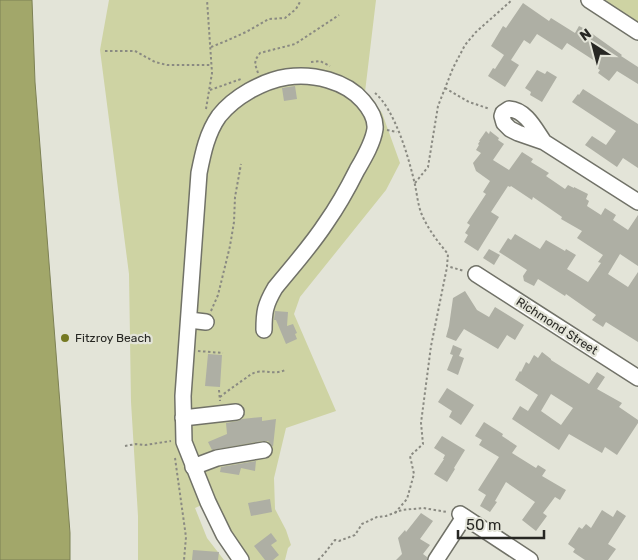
<svg xmlns="http://www.w3.org/2000/svg" width="638" height="560" viewBox="0 0 638 560" font-family="Rubik,sans-serif">
	<rect width="100%" height="100%" fill="#e3e4d8"/>
	<g fill="#ced3a3">
		<path d="M109,0H376L365,92L382,113L400,163L386,190L300,297L294,314L336,411L286,428L274,478L275,509L286,530L291,545L288,548L285,560H250L230,532L213,500L195,508L207,538L224,560H138V516L131,402L129,274L100,50Z"/>
		<path d="M601,0H638V23Z"/>
	</g>
	<path fill="#a2a76a" stroke="#7d8155" d="M0,0H32L35,82L70,533V560H0Z"/>
	<g fill="#aeafa4" fill-rule="evenodd">
		<path d="M523,3L549,21L551,18L575,33L579,26L587,30L622,55L621,56L638,67V84L617,71L609,81L598,73L600,70L595,67L598,63L567,43L562,50L537,34L530,44L524,40L511,60L519,65L505,87L488,76L493,68L495,69L504,55L491,46L503,26L506,28Z"/>
		<path d="M537,70L545,74L547,71L557,77L542,102L530,95L531,92L525,88Z"/>
		<path d="M295,86L297,99L284,101L282,88Z"/>
		<path d="M583,89L638,124V168L623,158L617,167L585,145L592,136L606,145L616,131L572,102L578,94L579,95Z"/>
		<path d="M486,131L489,134L490,131L499,138L498,140L504,144L493,160L509,170L522,152L533,159L531,162L549,173L546,176L565,189L568,185L574,188V187L588,194L586,199L589,201L587,206L601,215L605,208L616,215L613,220L628,230L638,215V266L620,254L608,274L628,287L638,272V342L606,322L603,327L592,320L596,315L566,294L565,296L538,279L534,286L524,281L523,276L527,270L499,252L508,238L511,240L515,234L540,249L546,240L565,251L566,249L576,255L567,269L588,282L601,263L598,262L603,255L577,238L582,231L561,219L562,217L533,197L532,200L511,186L510,187L508,186L491,212L499,217L478,251L464,242L468,235L465,233L470,225L467,223L486,194L483,192L490,181L476,171L473,163L481,153L476,150L479,145L478,144L480,141H479Z"/>
		<path d="M489,249L500,255L494,265L483,258Z"/>
		<path d="M465,291L477,310L489,317L495,307L524,325L515,340L507,335L498,349L464,329L456,341L446,337L449,326L453,298Z"/>
		<path d="M275,311L288,312L287,326L293,324L297,333L295,334L297,339L286,344L276,320H274Z"/>
		<path d="M453,345L462,349L459,356L464,358L458,375L447,370L453,355L450,354Z"/>
		<path d="M542,352L551,359V360L589,384L597,372L605,377L597,389L622,403L619,407L638,420V423L617,455L605,447L602,453L569,434L559,450L512,419L520,406L528,411L538,395L515,380L520,371L521,372L526,362L529,364L534,355L538,358ZM551,394L573,408L561,425L541,411Z"/>
		<path d="M208,354L222,355L220,387L205,386Z"/>
		<path d="M447,388L474,405L461,425L449,417L452,411L438,402Z"/>
		<path d="M262,417V421L276,419L273,447L268,441H262L212,450L208,442L227,434L226,423L238,421L242,419Z"/>
		<path d="M484,422L503,434L502,436L517,446L512,453L536,468L538,465L546,470L542,476L566,490L560,500L555,497L543,513L547,516L536,531L522,520L535,502L506,482L495,501L497,502L490,512L480,506L486,495L478,490L499,457L479,445L482,440L475,436Z"/>
		<path d="M442,436L465,450L454,468L455,469L447,482L434,474L444,459H443L445,455L434,448Z"/>
		<path d="M256,461L255,471L241,468L239,475L220,472L221,467Z"/>
		<path d="M270,499L272,512L251,516L248,503Z"/>
		<path d="M602,510L613,517L617,510L626,516L608,544L616,549L608,560H585L573,552L575,549L568,544L579,527L582,529L586,524L591,528Z"/>
		<path d="M421,513L433,521L420,539L430,545L423,554L427,557V560H396L402,554L398,538L405,530L406,532Z"/>
		<path d="M271,533L277,541L271,545L279,555L273,560H265L254,546Z"/>
		<path d="M193,550L219,552L218,560H192Z"/>
	</g>
	<g fill="none" stroke-linecap="round" stroke-linejoin="round">
		<defs>
			<g id="minor">
				<path d="M589,0L638,32"/>
				<path d="M544,142C535,129 526,110 509,109L503,113L502,116L504,123L510,129L518,133L544,142L638,202"/>
				<path d="M476,274L638,378"/>
				<path d="M189,320L206,322"/>
				<path d="M183,418L236,412"/>
				<path d="M193,467L217,458L264,450"/>
				<path d="M460,514L530,560"/>
				<path d="M241,560L224,535L208,502L184,442L183,396L199,173C203,153 207,133 219,116C234,97 262,81 287,77C313,73 346,81 363,101C370,109 376,118 375,129C373,143 364,158 357,170C348,188 338,206 326,223C311,246 292,267 275,288C265,305 264,312 264,330"/>
				<path d="M436,560L464,517"/>
			</g>
		</defs>
		<use href="#minor" stroke="#717268" stroke-width="18"/>
		<g stroke="#8a8a82" stroke-width="2" stroke-dasharray="2.5 2.5" stroke-linecap="butt">
			<path d="M211,47L226,41L246,32L269,19L285,18L296,9L301,0"/>
			<path d="M105,51H135L155,62L167,65H211"/>
			<path d="M311,62L320,61L330,66"/>
			<path d="M258,73L255,64L256,59L260,53L295,44L339,15"/>
			<path d="M445,88L469,102L490,109"/>
			<path d="M210,90L241,79"/>
			<path d="M375,93C395,110 409,158 415,185C417,194 418,206 422,215C428,229 438,242 448,254L447,266L464,271"/>
			<path d="M206,109L212,73L207,0"/>
			<path d="M387,130L397,132"/>
			<path d="M415,183L428,167L438,106L453,68L465,45L476,32L512,0"/>
			<path d="M211,311L218,295L230,246L234,222L235,197L241,164"/>
			<path d="M198,351L223,353"/>
			<path d="M219,390L220,401"/>
			<path d="M220,397C227,391 235,386 243,380C248,377 251,373 257,372C267,370 274,375 285,370"/>
			<path d="M125,446L136,444L145,445L171,441"/>
			<path d="M175,458L186,537L184,560"/>
			<path d="M395,513L407,499L414,474L410,456L423,444L421,423L431,346L447,267"/>
			<path d="M318,560C325,554 329,547 335,540L339,541L355,535L362,524L377,517L386,516L402,510L423,508L447,512"/>
		</g>
		<use href="#minor" stroke="#fff" stroke-width="15"/>
	</g>
	<circle fill="#757922" stroke="#e3e4d8" stroke-width="2" cx="65" cy="338" r="5"/>
	<g text-anchor="middle" stroke-width="4.5" stroke-linejoin="round" paint-order="stroke">
		<g font-size="12" fill="#272723" stroke="#e3e4d8">
			<text transform="translate(557 326) rotate(33)" y="4">Richmond Street</text>
		</g>
		<g font-size="12" fill="#272723" stroke="#e3e4d8" text-anchor="start">
			<text x="75" y="342">Fitzroy Beach</text>
		</g>
	</g>
	<g transform="translate(593 45) rotate(324)" stroke="#e3e4d8" stroke-width="4" paint-order="stroke">
	<path d="M0-4L9 19L0 12L-9 19Z" fill="#272723"/>
	<text y="-8" font-size="14" font-weight="bold" text-anchor="middle" fill="#272723">N</text>
	</g>
	<path d="M458 530v8h86v-8" fill="none" stroke="#272723" stroke-width="2.5"/>
	<text x="466" y="530" font-size="15" fill="#272723" stroke="#e3e4d8" stroke-width="4" paint-order="stroke">50 m</text>
</svg>
